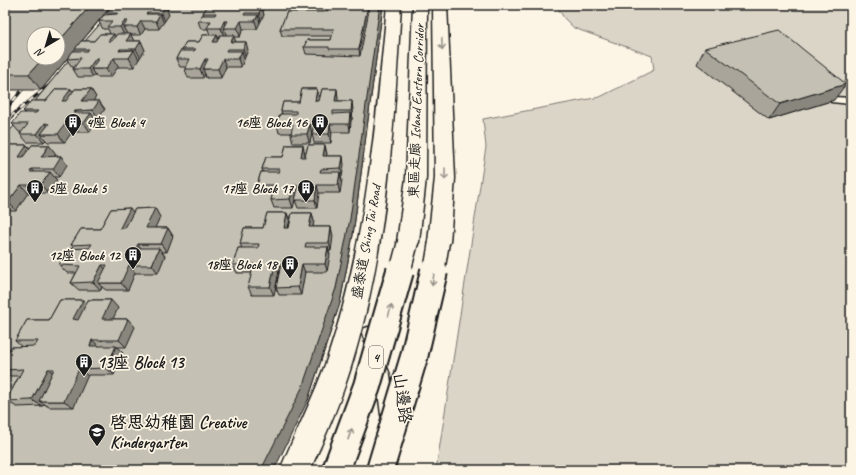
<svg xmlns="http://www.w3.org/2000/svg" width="856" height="475" viewBox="0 0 856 475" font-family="Caveat,'LXGW WenKai TC',sans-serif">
	<rect width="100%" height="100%" fill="#fcf5e5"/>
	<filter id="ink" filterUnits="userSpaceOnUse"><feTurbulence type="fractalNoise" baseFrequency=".025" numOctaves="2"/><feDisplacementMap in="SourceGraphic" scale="8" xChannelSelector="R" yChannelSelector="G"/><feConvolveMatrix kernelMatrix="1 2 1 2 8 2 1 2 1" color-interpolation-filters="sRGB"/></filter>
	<g filter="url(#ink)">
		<path fill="#dbd5c8" stroke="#7c7872" d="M556,5H851V470H436L486,147L483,119L600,97L654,70L652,56L574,28L564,18Z"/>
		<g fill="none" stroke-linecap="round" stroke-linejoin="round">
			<defs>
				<g id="lane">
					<path d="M834,97L851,98V104L831,102L830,100Z"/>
					<path d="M368,327L373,329L374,333L390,375L395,415L393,420L388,422L383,420L381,415L376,375L362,333L363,329Z"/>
				</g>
				<path id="street" d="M387,5H401C394,123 388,243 354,357C343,396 327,433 310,470H280C295,433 314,397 327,359C366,245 376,124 387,5Z"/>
				<g id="highway">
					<path d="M413,5H427L426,178L419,242L416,248L408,251L400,248L397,242L406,178Z"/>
					<path d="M433,5H447L455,178L450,242L447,248L439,251L431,248L428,242L435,178Z"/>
				</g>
			</defs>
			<use href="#lane" stroke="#1c1c1c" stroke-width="3"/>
			<use href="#street" stroke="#1c1c1c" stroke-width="3"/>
			<use href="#highway" stroke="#1c1c1c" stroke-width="3"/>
			<use href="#lane" fill="#fcf5e5" fill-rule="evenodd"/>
			<use href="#street" fill="#fcf5e5" fill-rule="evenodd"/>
			<use href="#highway" fill="#fcf5e5" fill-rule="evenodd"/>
			<defs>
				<g id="rail-far1">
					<path d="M5,110L29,82"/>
					<path d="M10,117L53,82"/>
				</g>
				<path id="rail" d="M5,122L12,116"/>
			</defs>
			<use href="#rail-far1" stroke="#1c1c1c" stroke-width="3"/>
			<use href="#rail" stroke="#1c1c1c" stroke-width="4.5"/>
			<use href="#rail-far1" stroke="#fcf5e5" stroke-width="2" stroke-dasharray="6" stroke-linecap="butt"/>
			<use href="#rail" stroke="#fcf5e5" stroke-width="3" stroke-dasharray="8" stroke-linecap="butt"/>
			<defs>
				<g id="highway-bridge-far1">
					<path d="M400,272L408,242"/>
					<path d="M434,272L439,242"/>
				</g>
				<g id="highway-bridge">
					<path d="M336,470L367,386L400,271"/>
					<path d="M380,470L414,357L434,271"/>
				</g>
			</defs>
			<use href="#highway-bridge-far1" stroke="#1c1c1c" stroke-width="23" stroke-linecap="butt"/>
			<use href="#highway-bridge" stroke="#1c1c1c" stroke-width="30" stroke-linecap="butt"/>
			<use href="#highway-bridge-far1" stroke="#fcf5e5" stroke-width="20"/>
			<use href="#highway-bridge" stroke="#fcf5e5" stroke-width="26"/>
		</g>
		<g fill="#a9a59a" stroke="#1c1c1c" fill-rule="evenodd">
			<path d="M5,5H383L353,235L340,303L308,400L5,470V136L14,126L12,124L25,113L23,111L35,101L68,61L67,59L41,90H5ZM99,21L100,24L85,41H82Z"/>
			<path d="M705,48L834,100L769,120L697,64Z"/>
		</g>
		<g fill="#89867d" stroke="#1c1c1c">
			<path d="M91,5H110L111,6L41,90L29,74L43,58H58V42Z"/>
			<path d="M153,5H160L166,6L175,30L172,36L161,13L151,7Z"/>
			<path d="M233,5H236L248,45L253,66L251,73L243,49V48L232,7Z"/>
			<path d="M368,5H374L362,72L359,49Z"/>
			<path d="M380,5H383L353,235L340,303L308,400L274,470H261L336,288Z"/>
			<path d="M262,7L268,30L265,37L259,13Z"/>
			<path d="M160,14L170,38L166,45L156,21Z"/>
			<path d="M222,15L228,21H224L227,28H224L229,43H226L221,28Z"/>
			<path d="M258,15L264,38L262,45L255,21Z"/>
			<path d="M125,21L128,27H123L129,37L131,34L137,47L141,41L153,66L148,73L136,49L126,41L127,40L120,27Z"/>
			<path d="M141,21L153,45L148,51L137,27Z"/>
			<path d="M114,34L120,45V49L125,58L108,41Z"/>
			<path d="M217,35L221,47L223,59L232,83L227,94L218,69L213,42Z"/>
			<path d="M234,35L238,49L231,42Z"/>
			<path d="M134,50L147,75L142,83L129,58Z"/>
			<path d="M242,51L249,75L246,83L238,59Z"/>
			<path d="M96,58L102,69H91L104,91L103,93L88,69Z"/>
			<path d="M114,58L127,83L120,93L106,69Z"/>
			<path d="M205,59L209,69H203L211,90L210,94L200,69Z"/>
			<path d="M846,84L834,100L769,120L780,104Z"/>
			<path d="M71,89H91L99,101L115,126L109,135L93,110L75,111L82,122L66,123L83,148L77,159L58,134L52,110Z"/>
			<path d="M317,89L326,114L315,101Z"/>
			<path d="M337,89L340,110L335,101Z"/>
			<path d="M352,101L356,126L355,136L351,111Z"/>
			<path d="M91,113L107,138L101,148L84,123Z"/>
			<path d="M350,113L354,138L353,149L349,124Z"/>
			<path d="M45,123L53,134H41L58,156H61L80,181L72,193L53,169L41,157L48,147L37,134Z"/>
			<path d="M310,124L312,134V154L307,134Z"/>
			<path d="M330,124L335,149L334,159L329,134Z"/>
			<path d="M27,145L37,157L32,169L42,180L9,165Z"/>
			<path d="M303,145L314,170L301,157Z"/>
			<path d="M325,145L329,165L323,156Z"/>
			<path d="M343,156L347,181L345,193L341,168Z"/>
			<path d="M50,172L70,196L62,209L41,185Z"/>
			<path d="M340,172L345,196L343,209L338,185Z"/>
			<path d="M21,185L43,209L32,227L8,202Z"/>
			<path d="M294,185L298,200H295L297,221L290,199Z"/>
			<path d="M317,185L323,209L321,224L315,200Z"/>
			<path d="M130,208H155L183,252L177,267L161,244H138L147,256L119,252L117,217Z"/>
			<path d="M287,213L293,230L284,228Z"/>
			<path d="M312,213L318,236L309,227Z"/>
			<path d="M331,227L337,251L335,266L329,243Z"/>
			<path d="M328,247L334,271L332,287L325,264Z"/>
			<path d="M159,248L175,271L169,288L152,265Z"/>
			<path d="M275,264L282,281L276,288L280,309L270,287Z"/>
			<path d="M302,264L310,287L306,310L298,287Z"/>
			<path d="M102,265L112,277L129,265L147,288L140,305L121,283H98L116,301L148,340L140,361L119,340L109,326L102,341L87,327H58L83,300L111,301L93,282Z"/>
			<path d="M92,340L107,353L90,346Z"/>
			<path d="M116,346L138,366L129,387L106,368Z"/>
			<path d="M48,369L62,379L79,369L104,388L91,418L64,401H39L63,415L62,418L32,400Z"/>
		</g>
		<g fill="#c4c0b3" stroke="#1c1c1c" fill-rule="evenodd">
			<path d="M5,5H91L58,42V34H34V58H43L29,74H5Z"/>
			<path d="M116,5H124L123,7H115Z"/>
			<path d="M124,5H137L136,7H139L140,5H153L151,7L166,6L161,13H147L146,14H160L156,21H141L137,27H123L128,21H125L120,27H107L112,21H99L104,15L117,14L118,13H106L111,7H123Z"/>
			<path d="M160,5H220L219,7H207L203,13L204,15H202L198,21L201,29H208L210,35H203L199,42H186L182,49L183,51H180L176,59L180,67H186L185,69L188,78H203L205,74L206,78H221L226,67H241L248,50L246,42H236L234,37H240L243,29H257L264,15L262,7H252L251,5H338L324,12H287L280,29L282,36H332L331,40H307L304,47L306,54L360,56L370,5H380L350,219L336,288L302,388L261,470H5V374L9,376H19L6,401L17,407L43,406L44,404L49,407H74L88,375H114L123,353L117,347H126L135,327L128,319H113L118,308L111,300H88L87,304L83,300H60L49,320H27L15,341L22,347H11L5,357V211H16L28,193H48L57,180L54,177H59L67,165L61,156H54L56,154L49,145H32L30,148L27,145H10L5,152V136L14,126L19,132H21L20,134L27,142H44L46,140L48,142H65L72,132H90L96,122L95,119H98L105,109L99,101H93L96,97L91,89H75L73,91L71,89H56L46,101H35L68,61L72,67H74L73,69L78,77H93L95,74L96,77H111L118,67H134L145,50L141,41H134L131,35H141L145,29H159L169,15L166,6L160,7ZM302,89H317L319,98L318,101H319L322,89H337L338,98V101H352L353,110L352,120H351V122L350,132H332L331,143H314L312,133L310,143H293L291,134V133H279L277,124L280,114H282L281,111L283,102H299ZM286,145H303L305,154V157L308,145H325L327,154L326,156H343L344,165L342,177H341L342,180L340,193H319L317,208H298L295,200L297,193L293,208H274L271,200L273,193H260L257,185L261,172H263L262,169L266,157H283ZM130,208L133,212L135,209L155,208L160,217L155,228H168L173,236L167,252H162L165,256L158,273H135L128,290H106L102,287L101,290H79L71,283L76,273H67L59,265L69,249H75L71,245L81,229H100L111,209ZM267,213H287L290,221L288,228L292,213H312L314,221L313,227H331L333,236L331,251H329L330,255L327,272H305L301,295H279L276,288L279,272L274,295H252L248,287L252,273H237L233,265L238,248H242L240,244L244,228H263Z"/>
			<path d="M220,5H233L232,7H235L236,5H248L247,7H262L259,13H245L244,15H258L255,21H241L237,28H224L228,21H224L221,28H207L211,21H198L202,15H215L216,13H203L207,7H219Z"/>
			<path d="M338,5H368L359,49H329V47H304L307,40H331L334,29H280L287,12H324Z"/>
			<path d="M100,24L103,29H108L110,34H100L94,41H85Z"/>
			<path d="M779,30L846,84L780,104L705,48Z"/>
			<path d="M100,34H114L108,41H112L117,34H131L126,41H141L136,49H120L119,51L134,50L129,58H114L106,69H91L99,58H96L88,69H73L81,58L67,59L73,51H87L89,49H75L81,41H94Z"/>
			<path d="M203,35H217L213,42H217L220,35H234L231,42H246L243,49H227L226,51H242L238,59H223L218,69H203L208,59H205L200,69H185L190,59H176L180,51H194L196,49H182L186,42H199Z"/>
			<path d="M56,89H71L62,101H66L75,89H91L82,101H99L93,110L75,111L73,113H91L84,123H66L58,134H41L49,124L45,123L37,134H20L28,124H12L20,113H36L38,111H23L31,101H46Z"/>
			<path d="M302,89H317L315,101H319L322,89H337L335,101H352L351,111H333V114L350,113L349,124H330L329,134H312L314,124H310L307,134H291L293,124H277L280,114H296V111H281L283,102H299Z"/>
			<path d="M10,145H27L19,157H23L32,145H49L41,157L61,156L53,169H32L30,172H50L41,185H21L8,202H5V152Z"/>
			<path d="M286,145H303L301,157H305L308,145H325L323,156H343L341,168L321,169L320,172H340L338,185H317L315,200H295L299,185H294L290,199L271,200L275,185H257L261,172H279L280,169H262L266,157H283Z"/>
			<path d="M130,208L120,228H125L135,209L155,208L146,228H168L161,244H138L136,248H159L152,265H129L121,283H98L107,265H102L93,282L71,283L80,266L59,265L69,249L89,248L92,244L71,245L81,229H100L111,209Z"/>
			<path d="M267,213H287L284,228H289L292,213H312L309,227H331L329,243H306L305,247H328L325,264H302L298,287L276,288L281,264H275L270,287H248L254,264L233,265L238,248H258L259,244H240L244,228H263Z"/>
			<path d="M60,300H83L73,319L78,320L88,300H111L102,319H128L119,340H92L90,346H116L106,368L79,369L64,401H39L54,369H48L32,400L6,401L23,369L5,370V357L11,347L35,346L38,341H15L27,320H49Z"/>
		</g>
		<defs><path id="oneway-shaft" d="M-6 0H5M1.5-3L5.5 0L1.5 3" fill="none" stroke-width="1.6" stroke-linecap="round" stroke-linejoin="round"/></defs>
		<g stroke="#97938b">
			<use href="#oneway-shaft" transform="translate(442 44) rotate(88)"/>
			<use href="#oneway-shaft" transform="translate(445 174) rotate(91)"/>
			<use href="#oneway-shaft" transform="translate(433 280) rotate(99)"/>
			<use href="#oneway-shaft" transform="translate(390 310) rotate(-76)"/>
			<use href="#oneway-shaft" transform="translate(350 434) rotate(-70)"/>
		</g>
	</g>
	<defs>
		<symbol id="building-pin" viewBox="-11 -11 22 30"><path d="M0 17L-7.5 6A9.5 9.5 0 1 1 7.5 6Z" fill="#1c1c1c" stroke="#fcf5e5"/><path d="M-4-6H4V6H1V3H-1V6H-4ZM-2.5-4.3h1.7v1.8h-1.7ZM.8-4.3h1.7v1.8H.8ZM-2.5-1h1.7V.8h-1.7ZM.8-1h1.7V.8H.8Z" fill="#fff"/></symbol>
		<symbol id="school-pin" viewBox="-11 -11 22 30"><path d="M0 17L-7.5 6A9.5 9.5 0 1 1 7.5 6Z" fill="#1c1c1c" stroke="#fcf5e5"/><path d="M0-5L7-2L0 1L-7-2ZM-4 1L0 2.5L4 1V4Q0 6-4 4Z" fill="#fff"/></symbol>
	</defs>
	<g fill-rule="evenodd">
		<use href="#building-pin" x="63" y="112" width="20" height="27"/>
		<use href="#building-pin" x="310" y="112" width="20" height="27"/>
		<use href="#building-pin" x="25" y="178" width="20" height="27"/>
		<use href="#building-pin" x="296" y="178" width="20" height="27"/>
		<use href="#building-pin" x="123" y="245" width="20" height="27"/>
		<use href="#building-pin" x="280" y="254" width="20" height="27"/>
		<use href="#building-pin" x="74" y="352" width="20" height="27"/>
		<use href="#school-pin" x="87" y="422" width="20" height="27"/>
	</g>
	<g text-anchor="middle" stroke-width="3.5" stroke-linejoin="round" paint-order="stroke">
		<rect fill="#fcf5e5" stroke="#5f5d58" stroke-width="1" x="369" y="346" width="14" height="22" rx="3"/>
		<g font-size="13" font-weight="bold" fill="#1c1c1c">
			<text x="376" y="362">4</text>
		</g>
		<g font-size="14" fill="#1c1c1c" stroke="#fcf5e5">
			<text transform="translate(416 111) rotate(-88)" y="5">東區走廊 Island Eastern Corridor</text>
			<text transform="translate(366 242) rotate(-80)" y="5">盛泰道 Shing Tai Road</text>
		</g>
		<g font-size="14" font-weight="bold" fill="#1c1c1c" stroke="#fcf5e5" text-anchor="end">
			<text x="86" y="127" text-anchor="start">4座 Block 4</text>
			<text x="307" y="127">16座 Block 16</text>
			<text x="48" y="193" text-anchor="start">5座 Block 5</text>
			<text x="293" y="193">17座 Block 17</text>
			<text x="120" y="260">12座 Block 12</text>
			<text x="277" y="269">18座 Block 18</text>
		</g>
		<g font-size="17" font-weight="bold" fill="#1c1c1c" stroke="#fcf5e5" text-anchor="start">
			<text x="97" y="368">13座 Block 13</text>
			<text x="110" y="428">啓思幼稚園 Creative<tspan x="110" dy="20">Kindergarten</tspan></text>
		</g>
		<g font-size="17" fill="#1c1c1c" stroke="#fcf5e5">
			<text transform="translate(403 398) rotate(82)" y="6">山邊路</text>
		</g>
	</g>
	<rect width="856" height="475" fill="none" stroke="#fcf5e5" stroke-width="20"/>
	<rect x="10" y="10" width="836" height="455" fill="none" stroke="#1c1c1c" stroke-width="1.5" filter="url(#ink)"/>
	<g transform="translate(46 46) rotate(218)"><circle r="19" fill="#fcf5e5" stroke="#a29e95"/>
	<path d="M0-3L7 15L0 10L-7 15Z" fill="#1c1c1c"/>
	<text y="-6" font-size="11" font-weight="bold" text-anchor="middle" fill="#1c1c1c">N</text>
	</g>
</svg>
